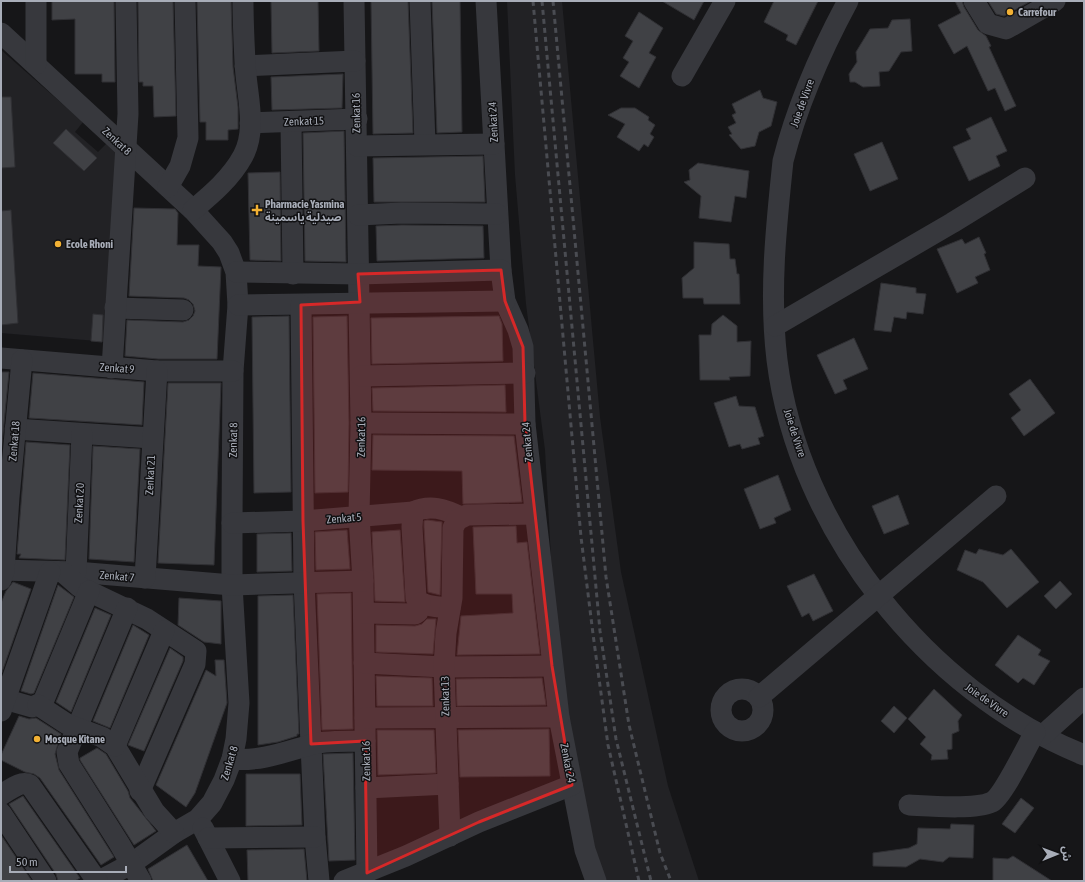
<svg xmlns="http://www.w3.org/2000/svg" width="1085" height="882" viewBox="0 0 1085 882" font-family="'Asap Condensed','Noto Sans Arabic',sans-serif">
	<rect width="100%" height="100%" fill="#161618"/>
	<g fill="#222225">
		<path d="M507,1H562L600,417L621,572L668,786L699,881H602L570,733L553,594L545,450L526,304L515,175Z"/>
		<path d="M1,50L83,122L75,132L98,152L108,142L122,155L109,342L1,333Z"/>
	</g>
	<g fill="#404145" stroke="#303034">
		<path d="M52,1H114L115,82H102V74H75V19L52,20Z"/>
		<path d="M138,1H173L176,116L154,117L153,86H143V82H139Z"/>
		<path d="M197,1H231L233,67L238,107V129L228,130V140H206V122H200Z"/>
		<path d="M271,1H318L319,51L272,53Z"/>
		<path d="M371,1H408L413,133L373,134Z"/>
		<path d="M432,1H460L462,132L437,133Z"/>
		<path d="M662,1H704L694,20Z"/>
		<path d="M774,1H818L796,45L786,40L788,35L764,22Z"/>
		<path d="M955,1H962L964,7L978,30L986,36L991,46L989,47L1016,106L1005,111L995,88L988,91L967,46L954,54L938,25L961,13Z"/>
		<path d="M988,1H1031L1004,16L996,14Z"/>
		<path d="M639,12L663,28L649,53L656,57L639,88L620,76L629,62L623,58L633,41L625,36Z"/>
		<path d="M910,19L912,51L901,52L889,71L879,72L880,86L863,87L855,82H850L849,74L857,62L856,52L870,29L888,28L892,20Z"/>
		<path d="M343,74L342,108L272,110L271,77Z"/>
		<path d="M760,90L763,98L777,102L771,126L759,132L755,146L741,149L729,135L732,134L728,127L736,123L732,115L736,113L732,104Z"/>
		<path d="M1,97H11L15,167L1,168Z"/>
		<path d="M621,108H635L649,117L648,120L655,125L650,134L654,137L648,147L644,144L639,151L617,137L625,124L608,115Z"/>
		<path d="M991,117L1007,151L996,156L1000,166L969,181L953,147L971,139L966,129Z"/>
		<path d="M66,129L97,158L84,171L53,143Z"/>
		<path d="M344,131L346,262L305,261L303,133Z"/>
		<path d="M882,142L898,179L870,191L854,154Z"/>
		<path d="M483,156L485,202H374L373,158Z"/>
		<path d="M698,163L749,171L746,198L735,196L731,222L699,218L701,196L684,182L690,180L689,170Z"/>
		<path d="M280,172L281,261L250,260L248,173Z"/>
		<path d="M134,208L175,209L178,213L177,245H199L198,266L221,267L217,359H158L125,356L127,320L183,322L189,320L193,316L195,311L193,304L189,300L184,298L129,296Z"/>
		<path d="M11,210L18,323L1,325V211Z"/>
		<path d="M402,225L483,226L484,258L377,261L376,226Z"/>
		<path d="M979,237L986,253L984,254L990,270L975,277L978,283L957,293L937,249L962,239L965,244Z"/>
		<path d="M694,242L729,244L730,259H735L737,274H739L740,304H704L703,298H683L682,278L694,268Z"/>
		<path d="M881,283L916,288V293L926,294L923,314L907,312L906,319L894,317L891,332L874,330Z"/>
		<path d="M93,314L103,315L102,342L91,341Z"/>
		<path d="M723,315L737,326V342L751,341L750,376L729,377L730,380H700L699,335H711L712,324Z"/>
		<path d="M289,316L291,492L254,493L252,317Z"/>
		<path d="M347,316L349,423L348,492L315,493L313,317Z"/>
		<path d="M499,316L502,324L503,361L372,364L371,318Z"/>
		<path d="M854,338L868,369L843,380L847,389L835,394L817,355Z"/>
		<path d="M1,372H9L1,454Z"/>
		<path d="M33,373L144,382L142,425L29,418Z"/>
		<path d="M1030,379L1055,413L1024,436L1011,418L1021,410L1009,394Z"/>
		<path d="M168,383H221L214,565L158,563Z"/>
		<path d="M505,385L506,412L373,411L372,388Z"/>
		<path d="M736,396L739,406L755,407L764,436L758,438L760,444L742,449L740,444L729,447L714,403Z"/>
		<path d="M373,435L514,436L522,502L463,504L462,471L372,470Z"/>
		<path d="M26,442L70,445L65,560L19,558L21,554H17Z"/>
		<path d="M93,446L140,449L134,562L89,559Z"/>
		<path d="M778,475L791,510L774,518L776,523L760,529L744,489Z"/>
		<path d="M898,495L909,524L884,534L872,506Z"/>
		<path d="M427,520L442,522L440,595L428,592L424,527V521Z"/>
		<path d="M516,526L517,543L527,542L540,654L457,655L461,616L513,613L512,594H476L473,527Z"/>
		<path d="M347,530L350,569L316,570L315,532Z"/>
		<path d="M400,530L405,602L375,601L372,532Z"/>
		<path d="M291,533L292,571L257,572V534Z"/>
		<path d="M979,549L1003,555L1011,549L1039,582L1007,608L983,582L957,570L965,550L976,554Z"/>
		<path d="M814,574L833,611L813,621L809,613L802,617L787,586Z"/>
		<path d="M1060,581L1072,594L1056,609L1044,596Z"/>
		<path d="M13,582L31,589L1,675V603L6,591Z"/>
		<path d="M58,585L74,597L34,693L31,694L21,691Z"/>
		<path d="M351,593L353,729L322,730L317,594Z"/>
		<path d="M293,595L299,734H297V736L278,742L258,745V596Z"/>
		<path d="M179,598L221,601V644L204,642L178,625Z"/>
		<path d="M95,608L111,615L71,712L56,702Z"/>
		<path d="M427,619H436L433,654L376,652V625L415,626L422,624Z"/>
		<path d="M133,625L149,635L110,728L93,721Z"/>
		<path d="M1018,635L1041,650L1038,655L1050,661L1034,685L1023,678L1018,683L995,665Z"/>
		<path d="M170,648L183,657V661L144,751L128,745Z"/>
		<path d="M215,660H224L227,703L195,793L186,807L156,785L206,670L216,676Z"/>
		<path d="M376,676L432,678L433,706H377Z"/>
		<path d="M542,678L546,705L457,706L456,679Z"/>
		<path d="M934,689L962,715L958,721L959,731L952,734V749L947,750L948,759L931,760L932,755L920,744L926,737L908,719Z"/>
		<path d="M894,706L907,718L894,733L881,721Z"/>
		<path d="M19,716L29,719L36,718L61,734L55,754L59,770L114,857L101,865L40,778L34,774L25,772L1,760V755Z"/>
		<path d="M549,729L550,776L460,777L458,730Z"/>
		<path d="M377,730H434L436,773L378,775Z"/>
		<path d="M97,748L106,754L128,791L130,798L156,831L134,845L80,760V758Z"/>
		<path d="M353,753L355,860L329,861L323,754Z"/>
		<path d="M246,774H300L302,825L246,826Z"/>
		<path d="M23,796L80,878L75,881H58L56,874L9,804Z"/>
		<path d="M1021,798L1034,808L1015,833L1002,824Z"/>
		<path d="M951,824L974,825L973,858L949,857L943,862L920,859L906,867L873,866V853L909,848L917,844L918,828L950,829Z"/>
		<path d="M1,835L32,881H1Z"/>
		<path d="M187,845L208,881H153L148,869Z"/>
		<path d="M304,849L307,881H248L247,850Z"/>
		<path d="M1013,856L1052,881H993V858L1008,859Z"/>
	</g>
	<g fill="none" stroke-linecap="round" stroke-linejoin="round">
		<g stroke="#37383d" stroke-width="21">
			<path d="M354,1L361,423L359,516L363,581L367,873"/>
			<path d="M420,1L425,144"/>
			<path d="M486,1L501,270L505,301L518,330L523,347L525,424L559,717L585,850L596,881"/>
			<path d="M848,1C821,51 797,106 783,161C776,227 769,294 777,360C798,529 927,692 1084,755"/>
			<path d="M974,1L988,24L1006,29L1055,1"/>
			<path d="M1,33L193,210L222,242L229,253L236,272L238,305L233,371L232,523V585L239,703L236,739L232,759L224,780L212,803L198,819L174,833L131,864L99,881"/>
			<path d="M36,64V1"/>
			<path d="M245,66L355,61"/>
			<path d="M682,76L725,1"/>
			<path d="M291,122L293,274"/>
			<path d="M250,123L357,119"/>
			<path d="M357,146L494,144"/>
			<path d="M168,187L180,166L188,138L185,1"/>
			<path d="M193,210C212,194 231,178 243,156C258,128 246,93 245,62C244,42 243,21 243,1"/>
			<path d="M358,215L402,213L497,214"/>
			<path d="M236,272L358,274L501,270"/>
			<path d="M238,305L505,301"/>
			<path d="M301,305L304,582L315,837L319,881"/>
			<path d="M115,308L183,310"/>
			<path d="M775,326L952,223L1025,178"/>
			<path d="M1,358L157,371H233"/>
			<path d="M112,368L128,114L126,1"/>
			<path d="M361,376L525,373"/>
			<path d="M361,423L525,424"/>
			<path d="M15,429L152,438"/>
			<path d="M413,512C430,504 445,509 461,517"/>
			<path d="M232,523L303,521L413,512L412,527L416,598C422,607 440,607 450,608"/>
			<path d="M1,570L76,572L232,585L363,581"/>
			<path d="M76,572L82,434"/>
			<path d="M64,573L80,587L147,619L196,651L195,664L140,791"/>
			<path d="M145,578L157,371"/>
			<path d="M1,580L4,571L9,497L22,360"/>
			<path d="M127,608L67,752L69,764L119,843L141,881"/>
			<path d="M364,613L415,614L418,612L420,603"/>
			<path d="M364,663L444,667L552,666"/>
			<circle cx="742" cy="710" r="21"/>
			<path d="M759,697L996,496"/>
			<path d="M4,699L32,707L43,702L89,591"/>
			<path d="M38,705L67,724L102,737L115,746L154,811L174,833"/>
			<path d="M1,711L50,572"/>
			<path d="M365,718L559,717"/>
			<path d="M1043,735L1084,698"/>
			<path d="M115,746L164,631"/>
			<path d="M232,759C258,762 285,752 310,745C325,740 349,742 365,741"/>
			<path d="M366,788L448,784"/>
			<path d="M1,795C10,790 20,780 30,785L97,881"/>
			<path d="M909,805C929,806 975,810 992,802C1003,796 1027,746 1035,732"/>
			<path d="M1,813L46,881"/>
			<path d="M203,828L230,881"/>
			<path d="M450,836L444,667L446,633L452,598L453,528L457,520L467,515L535,514"/>
			<path d="M208,838L315,837"/>
			<path d="M344,881L406,856L479,822L572,785"/>
		</g>
		<g stroke="#4a4c52" stroke-width="3" stroke-dasharray="5 4" stroke-linecap="butt">
			<path d="M533,1L581,537L593,634L608,745L639,881"/>
			<path d="M542,1L600,631L616,739L651,881"/>
			<path d="M553,1L606,577L629,725L660,853L671,881"/>
		</g>
	</g>
	<path fill="#d62828" fill-opacity="0.2" stroke="#d62828" stroke-width="3" stroke-linejoin="round" d="M501,270L505,301L523,347L525,424L552,666L572,785L479,822L367,873L365,741L311,744L303,521L301,305L360,302L358,274Z"/>
	<g fill="#f2b134" stroke="#111113" stroke-width="1.5">
		<circle cx="1010" cy="12" r="4"/>
		<path d="M255 204h4v4h4v4h-4v4h-4v-4h-4v-4h4z"/>
		<circle cx="58" cy="244" r="4"/>
		<circle cx="37" cy="739" r="4"/>
	</g>
	<g text-anchor="middle" stroke-width="3" stroke-linejoin="round" paint-order="stroke">
		<g font-size="11" font-weight="bold" fill="#a8adb8" stroke="#111113" text-anchor="start">
			<text x="1018" y="16">Carrefour</text>
			<text x="265" y="208">Pharmacie Yasmina<tspan x="265" dy="13">صيدلية ياسمينة</tspan></text>
			<text x="66" y="248">Ecole Rhoni</text>
			<text x="45" y="743">Mosque Kitane</text>
		</g>
		<g font-size="11" fill="#a8adb8" stroke="#111113">
			<text transform="translate(802 103) rotate(-70)" y="4">Joie de Vivre</text>
			<text transform="translate(356 113) rotate(-91)" y="4">Zenkat 16</text>
			<text transform="translate(304 121) rotate(-2)" y="4">Zenkat 15</text>
			<text transform="translate(493 122) rotate(-93)" y="4">Zenkat 24</text>
			<text transform="translate(117 141) rotate(43)" y="4">Zenkat 8</text>
			<text transform="translate(117 368) rotate(4)" y="4">Zenkat 9</text>
			<text transform="translate(795 433) rotate(72)" y="4">Joie de Vivre</text>
			<text transform="translate(361 437) rotate(-89)" y="4">Zenkat 16</text>
			<text transform="translate(233 440) rotate(-89)" y="4">Zenkat 8</text>
			<text transform="translate(14 441) rotate(-85)" y="4">Zenkat 18</text>
			<text transform="translate(527 442) rotate(-95)" y="4">Zenkat 24</text>
			<text transform="translate(150 475) rotate(-87)" y="4">Zenkat 21</text>
			<text transform="translate(79 503) rotate(-87)" y="4">Zenkat 20</text>
			<text transform="translate(344 518) rotate(-5)" y="4">Zenkat 5</text>
			<text transform="translate(117 576) rotate(5)" y="4">Zenkat 7</text>
			<text transform="translate(445 696) rotate(-91)" y="4">Zenkat 13</text>
			<text transform="translate(987 700) rotate(35)" y="4">Joie de Vivre</text>
			<text transform="translate(366 761) rotate(-91)" y="4">Zenkat 16</text>
			<text transform="translate(229 763) rotate(-73)" y="4">Zenkat 8</text>
			<text transform="translate(568 763) rotate(79)" y="4">Zenkat 24</text>
		</g>
	</g>
	<rect width="1085" height="882" fill="none" stroke="#a8adb8" stroke-width="4"/>
	<g transform="translate(1057 854) rotate(89)" stroke="#111113" stroke-width="3" paint-order="stroke">
	<path d="M0-3L7 15L0 10L-7 15Z" fill="#a8adb8"/>
	<text y="-6" font-size="11" font-weight="bold" text-anchor="middle" fill="#a8adb8">ش</text>
	</g>
	<path d="M10 866v6h116v-6" fill="none" stroke="#a8adb8" stroke-width="2"/>
	<text x="16" y="866" font-size="12" fill="#a8adb8" stroke="#111113" stroke-width="3" paint-order="stroke">50 m</text>
</svg>
